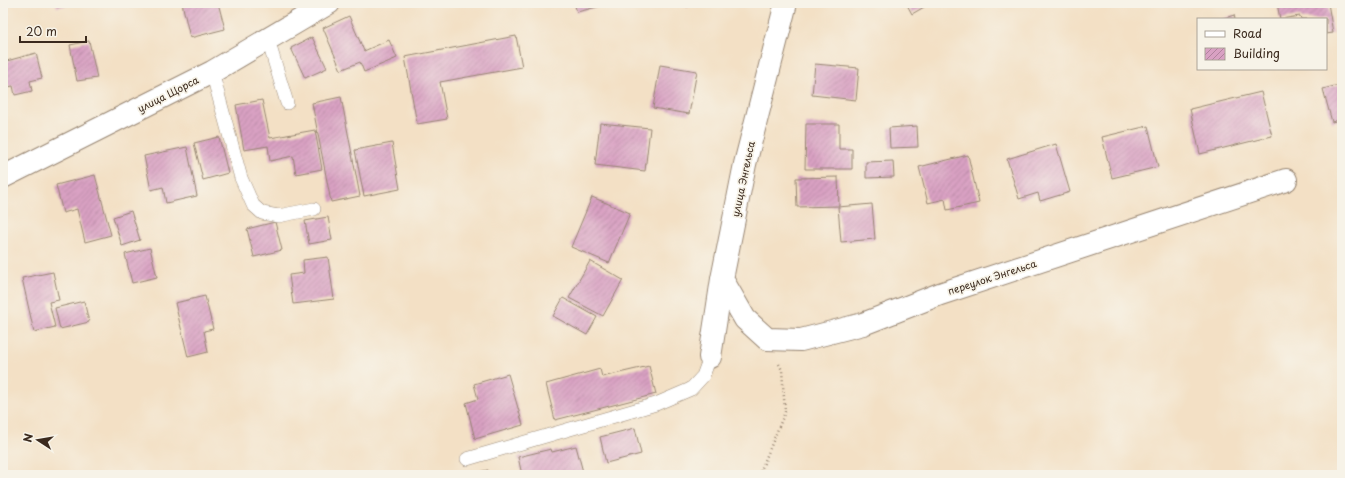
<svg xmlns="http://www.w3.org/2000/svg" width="1345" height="478" viewBox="0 0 1345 478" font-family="'Playpen Sans',sans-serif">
	<defs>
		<pattern id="building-hatch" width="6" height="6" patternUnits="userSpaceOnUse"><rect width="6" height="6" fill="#d9a1c3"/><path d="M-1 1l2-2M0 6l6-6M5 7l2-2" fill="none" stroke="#b1839e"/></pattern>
	</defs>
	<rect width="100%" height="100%" fill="#f7f3e8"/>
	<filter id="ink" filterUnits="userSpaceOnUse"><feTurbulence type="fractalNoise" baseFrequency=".025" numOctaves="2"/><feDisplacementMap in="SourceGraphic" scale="8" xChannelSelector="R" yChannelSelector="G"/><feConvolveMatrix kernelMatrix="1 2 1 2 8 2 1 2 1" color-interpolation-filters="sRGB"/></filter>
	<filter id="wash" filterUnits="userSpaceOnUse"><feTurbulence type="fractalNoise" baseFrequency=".012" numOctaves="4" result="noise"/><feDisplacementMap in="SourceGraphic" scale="16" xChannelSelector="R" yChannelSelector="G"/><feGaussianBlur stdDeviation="0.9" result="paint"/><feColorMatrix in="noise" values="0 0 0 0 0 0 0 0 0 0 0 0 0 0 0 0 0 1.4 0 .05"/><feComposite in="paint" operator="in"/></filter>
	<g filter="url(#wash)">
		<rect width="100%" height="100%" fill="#f3e0c5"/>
		<g id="blocks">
			<g fill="url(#building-hatch)">
				<path d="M56,3H75V4L57,7Z"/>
				<path d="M182,3H218L225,29L190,38Z"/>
				<path d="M574,3H604L605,5L577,12Z"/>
				<path d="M673,3H689L688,7Z"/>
				<path d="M906,3H931L912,14Z"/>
				<path d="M1277,3H1328L1333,33L1326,34V19H1301L1300,16L1280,19Z"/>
				<path d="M1234,15L1235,19H1222Z"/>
				<path d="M349,16L364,51L389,40L397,58L364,72L360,62L341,70L323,28Z"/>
				<path d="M516,36L522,67L440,82L447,119L417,124L405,57Z"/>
				<path d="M312,37L327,68L305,78L291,48Z"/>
				<path d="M89,41L97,78L77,81L70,45Z"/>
				<path d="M36,53L42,78L30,81L32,91L15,95L13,86L3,88V62Z"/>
				<path d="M815,64L859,68L856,100L812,95Z"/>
				<path d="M660,65L697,71L689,114L653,108Z"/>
				<path d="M1342,84V119L1332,122L1323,89Z"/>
				<path d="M1261,92L1272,136L1200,154L1190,109Z"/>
				<path d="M341,97L360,196L331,202L312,103Z"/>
				<path d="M262,100L270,138L315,130L322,169L296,174L293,156L270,161L268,146L244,150L236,105Z"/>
				<path d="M600,123L650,128L645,171L595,165Z"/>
				<path d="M806,124H839V149H852V169H805Z"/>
				<path d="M917,126L918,147L890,148L889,128Z"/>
				<path d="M1148,126L1158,167L1112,178L1102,137Z"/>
				<path d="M219,137L228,173L203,180L194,143Z"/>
				<path d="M392,143L400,189L364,196L355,150Z"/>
				<path d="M1056,144L1070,192L1040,201L1038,193L1019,199L1007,159Z"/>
				<path d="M187,147L197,196L166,203L163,187L151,190L144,156Z"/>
				<path d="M968,155L979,203L947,210L945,199L928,203L919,167Z"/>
				<path d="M893,161L894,177L866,178V162Z"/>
				<path d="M95,175L111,235L85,242L77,209L63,213L56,185Z"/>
				<path d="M838,177L839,206L797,207L796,178Z"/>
				<path d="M592,197L630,213L609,263L571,247Z"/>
				<path d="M872,204L875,239L841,242L838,207Z"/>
				<path d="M131,211L140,240L122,246L113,217Z"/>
				<path d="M328,217L332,240L309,244L305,221Z"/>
				<path d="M275,222L282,250L254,257L247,229Z"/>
				<path d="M150,248L157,277L132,283L125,254Z"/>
				<path d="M328,257L334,299L293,304L289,275L304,273L303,260Z"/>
				<path d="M590,261L623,280L603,316L569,298Z"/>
				<path d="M53,272L59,300L49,302L55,327L34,332L22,278Z"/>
				<path d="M205,296L213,329L204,331L208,352L188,357L175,303Z"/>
				<path d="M563,298L597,317L587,335L553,316Z"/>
				<path d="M84,301L89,322L60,329L55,308Z"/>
				<path d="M649,366L656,394L555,420L546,384L600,369L602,377Z"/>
				<path d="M508,374L523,425L475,439L466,403L478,399L474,384Z"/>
				<path d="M635,428L641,454L606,463L600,437Z"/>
				<path d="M576,446L583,472L572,475H522L518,457L551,449L552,452Z"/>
				<path d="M488,470L489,475H468V474Z"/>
			</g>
		</g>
	</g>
	<g filter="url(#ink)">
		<use href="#blocks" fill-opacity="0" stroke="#978572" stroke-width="1"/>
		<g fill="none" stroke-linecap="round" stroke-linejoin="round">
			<defs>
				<g id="service">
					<path d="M268,40L287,103"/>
					<path d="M212,72L241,178L253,205L262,213L278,216L314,209"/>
					<path d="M467,459L656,404L691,389L703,376L710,357"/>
				</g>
				<g id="minor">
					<path d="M3,177L212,72L329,3"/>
					<path d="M722,279L745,319L767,339L801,340L863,324L940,294L1286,180"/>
					<path d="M710,357L722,279L745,164L786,3"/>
				</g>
			</defs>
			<use href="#service" stroke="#978572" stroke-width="14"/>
			<use href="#minor" stroke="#978572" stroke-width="24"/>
			<path stroke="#978572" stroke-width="2.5" stroke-dasharray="1 3" stroke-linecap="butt" d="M759,475L785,412L782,370L778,362"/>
			<use href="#service" stroke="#fff" stroke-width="13"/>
			<use href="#minor" stroke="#fff" stroke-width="22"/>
		</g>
	</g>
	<g text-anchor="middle" stroke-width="3.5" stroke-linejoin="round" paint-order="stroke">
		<g font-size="10" fill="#3b2a1e" stroke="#f7f3e8">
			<text transform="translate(168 94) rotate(-27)" y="4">улица Щорса</text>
			<text transform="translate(743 179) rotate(-78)" y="4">улица Энгельса</text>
			<text transform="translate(992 277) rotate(-18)" y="4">переулок Энгельса</text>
		</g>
	</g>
	<rect width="1345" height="478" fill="none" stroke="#f7f3e8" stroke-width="16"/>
	<rect x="1197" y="18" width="130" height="52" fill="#f7f3e8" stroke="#aca397"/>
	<rect x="1205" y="31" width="20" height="6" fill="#ffffff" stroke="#aca397"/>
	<text x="1233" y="38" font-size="12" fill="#3b2a1e">Road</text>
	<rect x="1205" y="48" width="20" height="12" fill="url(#building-hatch)" stroke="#aca397"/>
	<text x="1233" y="58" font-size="12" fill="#3b2a1e">Building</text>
	<g transform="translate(38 440) rotate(282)" stroke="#f7f3e8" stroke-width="3" paint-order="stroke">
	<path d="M0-3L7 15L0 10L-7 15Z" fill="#3b2a1e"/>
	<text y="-6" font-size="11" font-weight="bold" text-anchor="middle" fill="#3b2a1e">N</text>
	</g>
	<path d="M20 36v6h66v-6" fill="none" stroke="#3b2a1e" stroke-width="2"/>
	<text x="26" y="36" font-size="12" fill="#3b2a1e" stroke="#f7f3e8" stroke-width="3" paint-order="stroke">20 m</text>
</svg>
